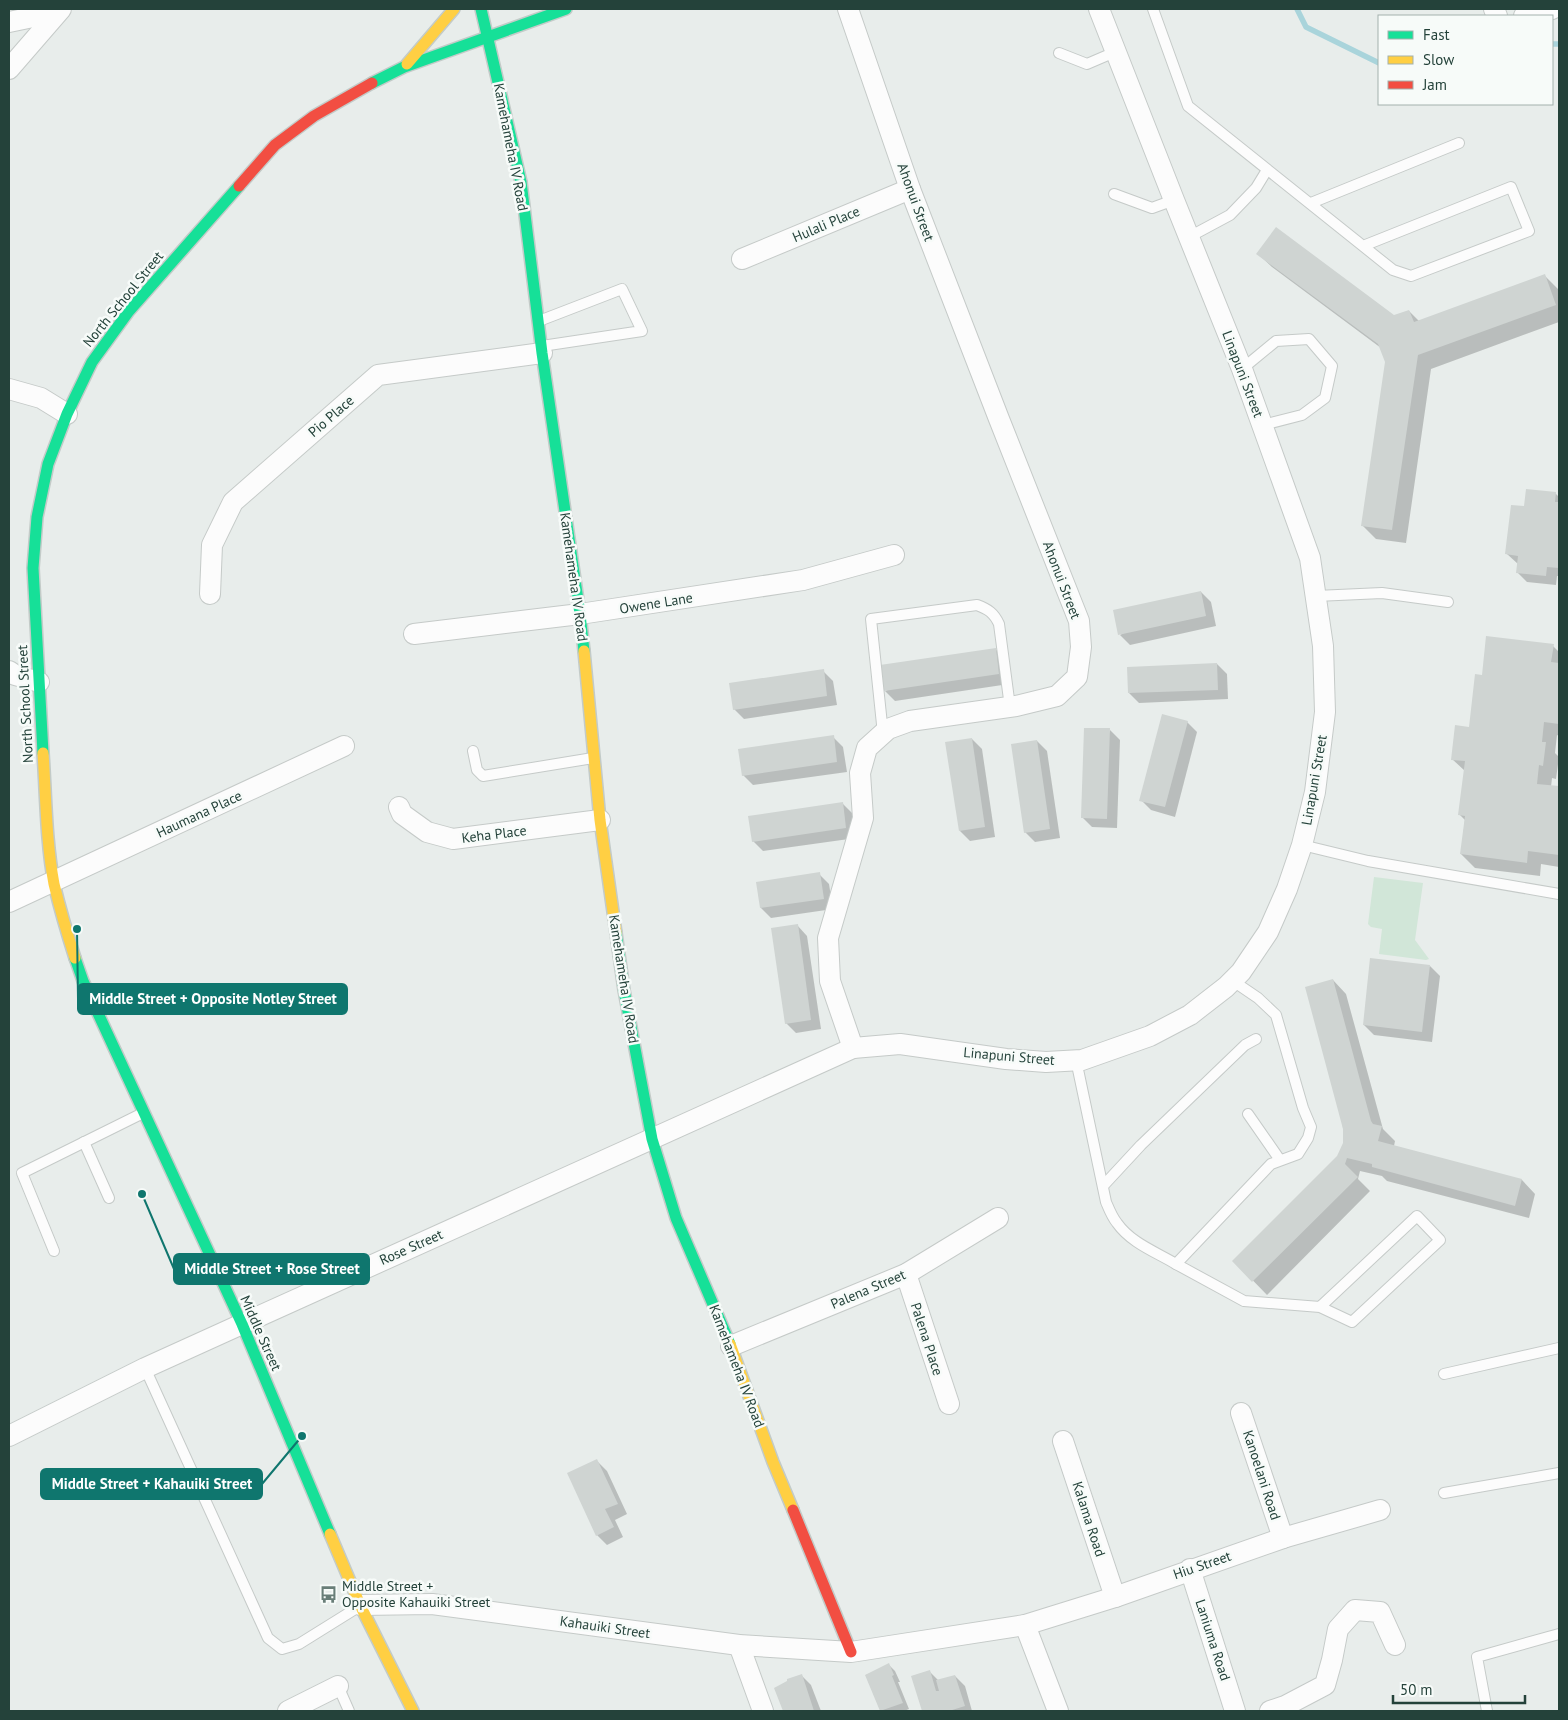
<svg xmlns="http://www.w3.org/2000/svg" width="1568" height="1720" viewBox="0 0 1568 1720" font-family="'PT Sans',sans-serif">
	<rect width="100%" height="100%" fill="#e8edeb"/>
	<path fill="#d1e6d8" d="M1374,877L1423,883L1415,940L1429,959L1426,960L1379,954L1382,929L1371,927L1368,924Z"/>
	<g fill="#0003">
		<path d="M1258,254L1394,316L1409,311L1419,321L1545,276L1558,289L1559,322L1431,369L1406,543L1376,539L1362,525L1386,362L1381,348L1272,267Z"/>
		<path d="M1555,493L1559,497V576H1557L1556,585L1527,582L1517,572L1518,564L1507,554L1525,508Z"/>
		<path d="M1201,592L1211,602L1216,626L1130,645L1120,635Z"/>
		<path d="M1553,646L1559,652V736L1557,735L1555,753L1559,757L1556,779L1552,778L1551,787L1559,788V867L1541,864L1540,876L1475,868L1461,854L1465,820L1459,814L1465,771L1452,759L1470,729L1483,676Z"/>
		<path d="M995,649L1006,659L1009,684L895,701L885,691Z"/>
		<path d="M1217,664L1227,674L1228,699L1139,703L1129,693Z"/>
		<path d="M823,671L833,681L837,705L744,719L734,709Z"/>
		<path d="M1187,722L1197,732L1175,817L1151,810L1141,800Z"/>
		<path d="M1110,730L1120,740L1117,828L1092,827L1082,817Z"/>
		<path d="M833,737L843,747L847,772L753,785L743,775Z"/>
		<path d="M972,739L982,749L995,837L970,841L960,831Z"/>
		<path d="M1037,741L1047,751L1060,838L1035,842L1025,832Z"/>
		<path d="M842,803L852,813L856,838L763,851L753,841Z"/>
		<path d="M819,874L829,884L833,909L771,918L761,908L758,883Z"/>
		<path d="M797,925L807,936L821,1029L796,1033L786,1023Z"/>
		<path d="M1430,966L1440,976L1432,1042L1374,1035L1364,1025Z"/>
		<path d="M1333,980L1346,994L1383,1129L1395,1141L1394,1146L1522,1180L1535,1194L1529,1218L1387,1181L1382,1176L1360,1171L1358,1179L1370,1191L1267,1295L1234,1261L1338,1157L1344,1143Z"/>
		<path d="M597,1461L607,1471L627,1514L615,1520L623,1537L607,1545L597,1535Z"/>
		<path d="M889,1665L895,1671L900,1682H898L909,1709L904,1711H881L866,1675Z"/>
		<path d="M929,1671L939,1681L955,1676L965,1686L972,1711H923L913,1676Z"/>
		<path d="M801,1675L811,1685L821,1711H784L776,1689Z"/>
	</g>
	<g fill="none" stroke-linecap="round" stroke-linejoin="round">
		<g stroke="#a9d4db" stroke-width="5.5">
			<path d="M1297,9L1306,27L1379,63"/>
			<path d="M1552,44H1559"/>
		</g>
	</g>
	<g fill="#cfd4d2">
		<path d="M1276,227L1394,315L1409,310L1414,322L1545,274L1556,305L1418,355L1392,530L1361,526L1385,362L1378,344L1256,254Z"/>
		<path d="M1526,489L1556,492L1555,502H1559V568L1547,567L1546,576L1516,573L1518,556L1505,554L1511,505L1524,506Z"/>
		<path d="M1201,591L1206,616L1118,635L1113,610Z"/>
		<path d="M1486,636L1554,644L1551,662L1559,663V724L1544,722L1542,742H1546L1543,766L1539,765L1537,784L1559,786V855L1528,851L1527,863L1460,854L1465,816L1458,815L1465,761L1451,760L1455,725L1469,727L1475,674L1482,675Z"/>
		<path d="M996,648L999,674L884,691L880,665Z"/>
		<path d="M1217,663L1218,690L1128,693L1127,667Z"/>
		<path d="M824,669L827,696L733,710L729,683Z"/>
		<path d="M1162,714L1188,721L1165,807L1139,801Z"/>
		<path d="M1084,728H1110L1107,819L1081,818Z"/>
		<path d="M834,735L837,762L742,776L738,749Z"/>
		<path d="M972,738L985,827L959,831L945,742Z"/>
		<path d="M1037,740L1050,829L1024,833L1011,744Z"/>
		<path d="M843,802L846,828L752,842L748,816Z"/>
		<path d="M820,872L824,899L760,908L756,882Z"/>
		<path d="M798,924L811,1020L785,1024L771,928Z"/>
		<path d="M1370,958L1430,965L1422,1032L1363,1025Z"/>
		<path d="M1333,979L1371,1121L1373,1124L1382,1126L1378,1141L1522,1179L1515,1206L1372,1167V1164L1347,1158L1345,1164L1358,1177L1252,1282L1232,1261L1337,1156L1343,1143V1129L1305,987Z"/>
		<path d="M597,1459L618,1504L605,1509L614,1527L596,1536L567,1473Z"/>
		<path d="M889,1663L894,1675L892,1676L903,1703L880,1711L865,1675Z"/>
		<path d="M930,1670L936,1691H939L936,1680L955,1675L965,1706L949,1711H922L911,1676Z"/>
		<path d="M802,1674L814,1711H783L774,1688L787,1681V1679Z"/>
	</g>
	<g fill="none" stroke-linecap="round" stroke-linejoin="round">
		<defs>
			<g id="lane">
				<path d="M1153,9L1188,106L1393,270L1411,276L1529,231L1511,187L1363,246"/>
				<path d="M1059,53L1087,64L1115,52"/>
				<path d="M1114,194L1152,208L1174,200"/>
				<path d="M1311,203L1459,143"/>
				<path d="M1189,237L1230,215L1256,188L1267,170"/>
				<path d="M539,321L622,289L642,331L542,346"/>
				<path d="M1242,369L1276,341L1309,339L1332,366L1325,398L1302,415L1263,425"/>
				<path d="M1316,596L1382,593L1448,602"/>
				<path d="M883,734L871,619L977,605C988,609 994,613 999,624L1010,707"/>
				<path d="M473,751L477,770L483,776L593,758"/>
				<path d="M1302,845L1368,861L1559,894"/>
				<path d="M1076,1060L1106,1202C1109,1209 1112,1217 1117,1223C1131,1243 1156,1252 1176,1264L1271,1164L1298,1154L1308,1138L1311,1127L1303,1108L1276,1015L1258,998L1233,981"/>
				<path d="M1248,1114L1280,1160"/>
				<path d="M84,1142L109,1198"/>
				<path d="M1103,1186L1141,1145L1245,1045L1256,1039"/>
				<path d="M54,1251L22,1173L143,1113"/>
				<path d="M1176,1264L1244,1301L1320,1307L1352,1322L1440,1240L1417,1216L1320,1307"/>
				<path d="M145,1368L268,1638L282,1649L299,1644L360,1606"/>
				<path d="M1444,1374L1559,1348"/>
				<path d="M1444,1493L1559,1473"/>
				<path d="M338,1686L349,1711"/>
				<path d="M1487,1711L1477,1657L1559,1634"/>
			</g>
			<g id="street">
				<path d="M848,9L910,189L999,419L1079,621L1081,647L1077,677L1057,696L1016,706L910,721L888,729L867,748L860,773L863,818L828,938L830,981L853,1048"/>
				<path d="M1494,9L1497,16"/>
				<path d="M1524,16L1552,9"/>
				<path d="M9,22L57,12"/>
				<path d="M9,69L61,9"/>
				<path d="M742,259L910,189"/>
				<path d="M9,389L41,398L67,414"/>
				<path d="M210,594L212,545L233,502L378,375L542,353"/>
				<path d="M414,634L580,614L803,580L894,555"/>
				<path d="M9,671L15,675L39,682"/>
				<path d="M399,807L402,814L427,832L453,839L600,820"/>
				<path d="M9,902L344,746"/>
				<path d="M906,1274L949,1404"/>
				<path d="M731,1346L906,1274L998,1218"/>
				<path d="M1241,1413L1283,1538"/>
				<path d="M9,1436L145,1368L242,1324L853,1048L900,1044L1006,1059L1046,1062L1082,1060L1150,1036L1190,1015L1226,987L1241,972L1268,932L1287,889L1302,845L1315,792L1325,712L1323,646L1310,558L1242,369L1174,200L1099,9"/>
				<path d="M1063,1441L1115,1597"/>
				<path d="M1190,1569L1235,1711"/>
				<path d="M360,1605L432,1604L739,1645L851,1652L1025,1625L1115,1597L1283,1538L1380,1510"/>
				<path d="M1025,1625L1058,1711"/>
				<path d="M739,1645L763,1711"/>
				<path d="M288,1711L338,1686"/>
				<path d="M1270,1711L1285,1706L1325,1685L1332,1660L1338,1629L1355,1610L1380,1612L1395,1645"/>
			</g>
			<g id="fast">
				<path d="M481,9L521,182L542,353L580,614L584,651"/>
				<path d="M372,83L404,67L566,9"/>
				<path d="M43,753L33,568L37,517L48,464L67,414L92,362L129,311L239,186"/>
				<path d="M616,933L624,990L652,1139L676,1218L730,1344"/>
				<path d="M75,958L83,981L242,1324L330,1534"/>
			</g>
			<g id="slow">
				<path d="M407,64L454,9"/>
				<path d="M584,651L600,820L616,933"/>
				<path d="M43,753C46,797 46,841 54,884C60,909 67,933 75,958"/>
				<path d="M730,1344L773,1462L793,1510"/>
				<path d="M330,1534L360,1605L413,1711"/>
			</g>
			<g id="jam">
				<path d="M239,186L275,145L314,116L372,83"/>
				<path d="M793,1510L851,1652"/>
			</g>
		</defs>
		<use href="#lane" stroke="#c5cac8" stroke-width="12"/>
		<use href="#street" stroke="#c5cac8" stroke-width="22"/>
		<use href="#fast" stroke="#c3cbc8" stroke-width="14"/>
		<use href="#slow" stroke="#c3cbc8" stroke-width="14"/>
		<use href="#jam" stroke="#c3cbc8" stroke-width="14"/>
		<use href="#lane" stroke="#fcfcfc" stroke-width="10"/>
		<use href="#street" stroke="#fcfcfc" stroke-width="20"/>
		<use href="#fast" stroke="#16e098" stroke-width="11"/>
		<use href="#slow" stroke="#ffcf43" stroke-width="11"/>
		<use href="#jam" stroke="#f24e42" stroke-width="11"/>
	</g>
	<defs>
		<symbol id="bus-bare" viewBox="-9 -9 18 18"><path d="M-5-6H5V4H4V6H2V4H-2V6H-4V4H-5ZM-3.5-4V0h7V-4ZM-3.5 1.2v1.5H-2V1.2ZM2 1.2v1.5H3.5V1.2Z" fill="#697e78" stroke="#f7fbf9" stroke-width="2.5" paint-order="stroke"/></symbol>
	</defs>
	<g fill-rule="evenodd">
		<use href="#bus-bare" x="316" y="1582" width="25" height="25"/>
	</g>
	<g text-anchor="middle" stroke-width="5" stroke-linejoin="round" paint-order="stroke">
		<g font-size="14" fill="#24423a" stroke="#f7fbf9">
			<text transform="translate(511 147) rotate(79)" y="5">Kamehameha IV Road</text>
			<text transform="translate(916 202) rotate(70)" y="5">Ahonui Street</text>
			<text transform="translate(826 224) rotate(-23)" y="5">Hulali Place</text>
			<text transform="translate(123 299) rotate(-51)" y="5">North School Street</text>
			<text transform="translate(1243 374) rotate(69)" y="5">Linapuni Street</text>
			<text transform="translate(331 416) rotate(-41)" y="5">Pio Place</text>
			<text transform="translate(574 577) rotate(82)" y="5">Kamehameha IV Road</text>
			<text transform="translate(1062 580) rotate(69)" y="5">Ahonui Street</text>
			<text transform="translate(656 603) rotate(-9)" y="5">Owene Lane</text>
			<text transform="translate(25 704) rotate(-93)" y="5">North School Street</text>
			<text transform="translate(1314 780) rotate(-80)" y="5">Linapuni Street</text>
			<text transform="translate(199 814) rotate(-25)" y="5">Haumana Place</text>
			<text transform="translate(494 834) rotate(-7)" y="5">Keha Place</text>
			<text transform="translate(624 979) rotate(81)" y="5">Kamehameha IV Road</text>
			<text transform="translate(1009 1056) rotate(5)" y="5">Linapuni Street</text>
			<text transform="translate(411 1247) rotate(-24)" y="5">Rose Street</text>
			<text transform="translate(868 1289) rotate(-23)" y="5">Palena Street</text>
			<text transform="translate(261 1333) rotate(66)" y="5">Middle Street</text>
			<text transform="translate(927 1339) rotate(72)" y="5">Palena Place</text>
			<text transform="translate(737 1366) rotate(69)" y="5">Kamehameha IV Road</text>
			<text transform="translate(1262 1475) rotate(72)" y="5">Kanoelani Road</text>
			<text transform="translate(1089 1519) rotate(72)" y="5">Kalama Road</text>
			<text transform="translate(1202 1565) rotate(-19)" y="5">Hiu Street</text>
			<text transform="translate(605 1627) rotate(8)" y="5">Kahauiki Street</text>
			<text transform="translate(1213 1640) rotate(72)" y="5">Laniuma Road</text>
		</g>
		<g font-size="14" fill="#24423a" stroke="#f7fbf9" text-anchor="start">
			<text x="342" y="1591">Middle Street +<tspan x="342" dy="16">Opposite Kahauiki Street</tspan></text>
		</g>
	</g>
	<path fill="none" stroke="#0f766e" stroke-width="2" d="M77 929L78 999M142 1194L174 1269M302 1436L262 1484"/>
	<g fill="#0f766e" stroke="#f7fbf9" stroke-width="2">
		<circle cx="77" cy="929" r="5"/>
		<circle cx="142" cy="1194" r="5"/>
		<circle cx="302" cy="1436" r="5"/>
	</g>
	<g fill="#0f766e" stroke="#0f766e" stroke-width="2">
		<rect x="78" y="984" width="269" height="30" rx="5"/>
		<rect x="174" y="1254" width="195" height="30" rx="5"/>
		<rect x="41" y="1469" width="221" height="30" rx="5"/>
	</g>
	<g font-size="15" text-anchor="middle" font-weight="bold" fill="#fff">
		<text x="213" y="1004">Middle Street + Opposite Notley Street</text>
		<text x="272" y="1274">Middle Street + Rose Street</text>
		<text x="152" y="1489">Middle Street + Kahauiki Street</text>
	</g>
	<rect width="1568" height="1720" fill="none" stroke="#24423a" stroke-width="20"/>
	<rect x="1378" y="15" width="175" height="90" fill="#f7fbf9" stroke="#a3b1ad"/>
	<rect x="1388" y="31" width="25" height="8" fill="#16e098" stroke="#a3b1ad"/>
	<text x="1423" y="40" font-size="15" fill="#24423a">Fast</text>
	<rect x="1388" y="56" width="25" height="8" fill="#ffcf43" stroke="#a3b1ad"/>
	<text x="1423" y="65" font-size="15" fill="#24423a">Slow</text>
	<rect x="1388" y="81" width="25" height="8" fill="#f24e42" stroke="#a3b1ad"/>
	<text x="1423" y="90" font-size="15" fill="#24423a">Jam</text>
	<path d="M1393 1695v8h132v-8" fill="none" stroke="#24423a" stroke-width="2.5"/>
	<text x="1400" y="1695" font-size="15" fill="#24423a" stroke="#f7fbf9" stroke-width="4" paint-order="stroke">50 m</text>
</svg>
